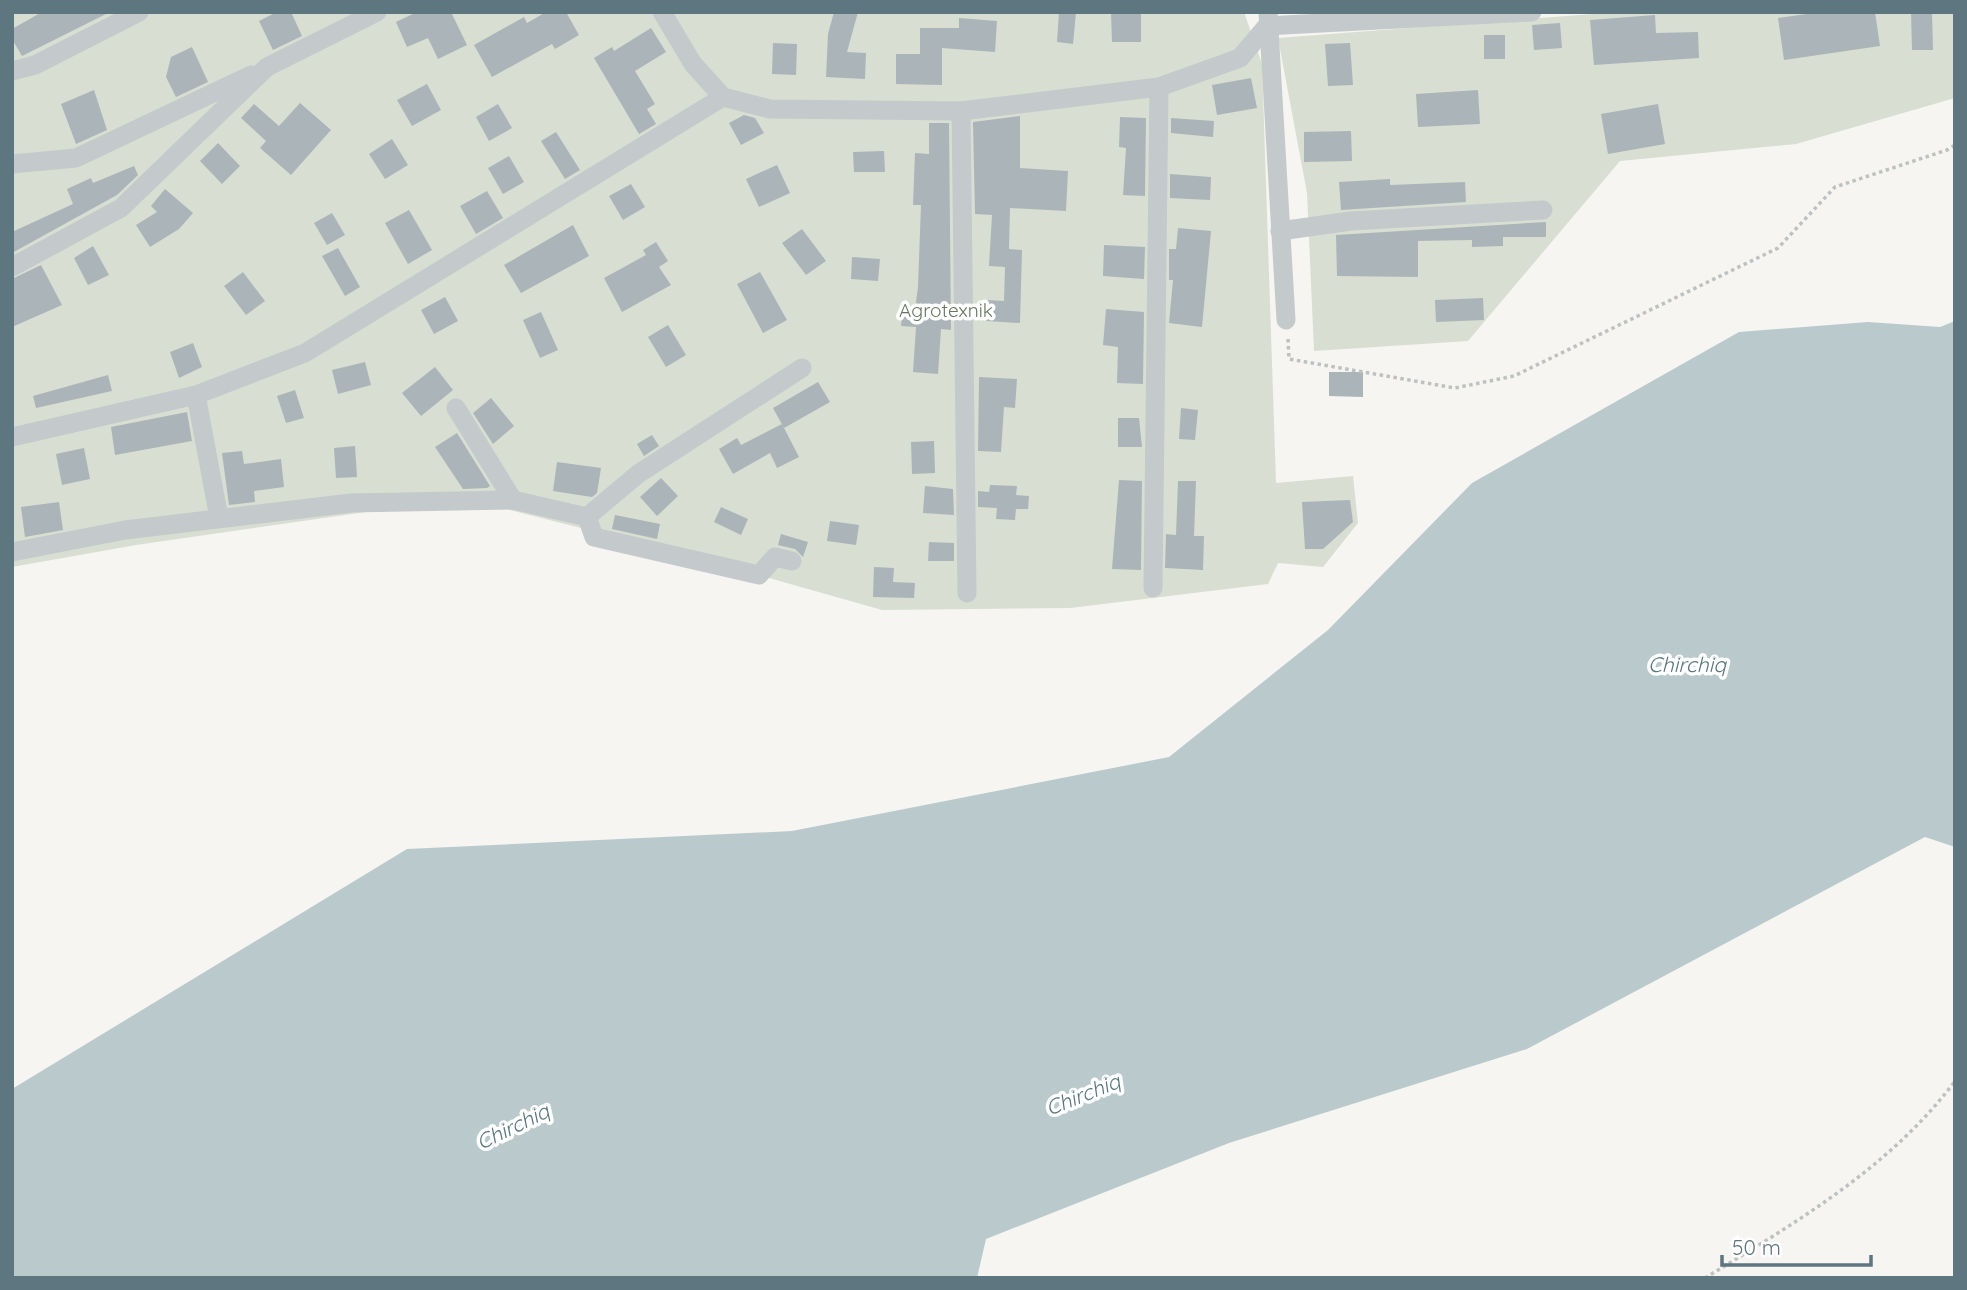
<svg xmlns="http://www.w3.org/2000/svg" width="1967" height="1290" viewBox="0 0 1967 1290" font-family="Quicksand,sans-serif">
	<rect width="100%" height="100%" fill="#f6f5f1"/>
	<g fill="#d8ded2">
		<path d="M12,12H1244L1262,64L1276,483L1353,476L1358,523L1323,567L1278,563L1268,584L1070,608L882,610L695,557L463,498L136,545L12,567Z"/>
		<path d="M1619,12H1955V98L1796,144L1620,161L1468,341L1314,351L1307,193L1278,38Z"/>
	</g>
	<path fill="#bacacc" d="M1955,321V847L1925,837L1527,1049L1229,1143L986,1239L977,1278H12V1089L407,849L792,831L1169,757L1328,630L1472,483L1739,332L1868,322L1940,327Z"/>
	<g fill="#abb5b9">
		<path d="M42,12H110L22,56L12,39V29Z"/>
		<path d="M277,12H291L302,36L273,50L259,21Z"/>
		<path d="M417,12H451L467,45L438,59L428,38L407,47L396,22Z"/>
		<path d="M546,12H566L579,35L555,49L552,44L492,77L474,45L524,17L527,23Z"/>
		<path d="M834,12H858L847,52L866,53L865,79L826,77L828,34Z"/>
		<path d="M1059,12H1076L1073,44L1057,42Z"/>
		<path d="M1111,12H1141V42H1112Z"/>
		<path d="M1821,12H1875L1880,46L1784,60L1778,18Z"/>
		<path d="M1911,12H1932L1933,50H1912Z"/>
		<path d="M1655,15L1656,33L1698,32L1699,58L1594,65L1590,20Z"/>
		<path d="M959,18L997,21L995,52L942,48V85L896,84V54H920V28H959Z"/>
		<path d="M1560,23L1562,48L1534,50L1532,25Z"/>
		<path d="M651,28L666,52L635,71L655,104L647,109L656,124L639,134L594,58L612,47L614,51Z"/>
		<rect x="1484" y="35" width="21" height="24"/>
		<path d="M773,43L797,44L796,75L772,74Z"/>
		<path d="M1350,43L1353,85L1328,86L1325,44Z"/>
		<path d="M192,47L208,82L176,97L166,77L171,57Z"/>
		<path d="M1251,78L1257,108L1217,115L1212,85Z"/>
		<path d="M427,84L441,110L412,126L397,100Z"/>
		<path d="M94,90L107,130L76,144L61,104Z"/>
		<path d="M1478,90L1480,124L1418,127L1416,94Z"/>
		<path d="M300,103L331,130L291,175L260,148L266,141L241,118L254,104L279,126Z"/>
		<path d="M498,104L512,128L489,141L476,117Z"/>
		<path d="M1658,104L1665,144L1608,154L1601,114Z"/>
		<path d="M744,115L755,118L764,133L741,145L729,123Z"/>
		<path d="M1020,116V168L1068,171L1066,211L1010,208L1009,249L1022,250L1020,323L986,321L987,300L1004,301L1005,267L989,266L992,215L975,214L973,122Z"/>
		<path d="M1120,117L1146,118L1145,196L1123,195L1126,148L1119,147Z"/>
		<path d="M1171,118L1214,121L1213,137L1171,133Z"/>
		<path d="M929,123H949L951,330L941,329L938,374L913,372L916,327L901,326L903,308L915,309L918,287L921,205H913L915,153L929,154Z"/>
		<path d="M1351,131L1352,161L1304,162V132Z"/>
		<path d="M556,132L580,170L565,179L541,141Z"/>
		<path d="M392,139L408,165L385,179L369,154Z"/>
		<path d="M218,143L240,166L222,184L200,161Z"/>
		<path d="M884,151L885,172H854L853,152Z"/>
		<path d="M509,156L524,182L503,194L488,168Z"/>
		<path d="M777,165L790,193L759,207L746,179Z"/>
		<path d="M134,166L138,175L117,195L12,253V232L73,204L67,189L91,178L93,183Z"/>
		<path d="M1170,174L1211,177L1210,200L1170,198Z"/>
		<path d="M1390,179V185L1465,182L1466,202L1341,210L1339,182Z"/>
		<path d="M631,184L645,207L623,220L609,196Z"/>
		<path d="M165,189L193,213L179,229L150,247L136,225L157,212L151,206Z"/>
		<path d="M487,191L503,218L476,234L460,206Z"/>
		<path d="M409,210L432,250L408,264L385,223Z"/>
		<path d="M332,213L345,235L327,245L314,223Z"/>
		<path d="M1546,222V237H1503V246L1472,247V240L1418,241V277L1337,276L1336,235Z"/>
		<path d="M573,225L589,256L521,293L504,265Z"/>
		<path d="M1178,228L1211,231L1202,327L1169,323L1173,280H1169V249H1176Z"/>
		<path d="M802,229L826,261L806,275L782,243Z"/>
		<path d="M656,242L668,261L659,267L671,285L622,312L604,278L646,255L643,250Z"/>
		<path d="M1104,245L1145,247L1144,279L1103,276Z"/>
		<path d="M93,246L109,275L88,285L74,258Z"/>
		<path d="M338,248L360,287L345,296L322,256Z"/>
		<path d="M852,257L880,259L878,281L851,279Z"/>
		<path d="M41,265L62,305L12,327V279Z"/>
		<path d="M243,272L265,301L246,315L224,286Z"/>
		<path d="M760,272L787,320L763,333L737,284Z"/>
		<path d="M445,297L458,321L434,334L421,310Z"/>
		<path d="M1483,298L1484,320L1436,322L1435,300Z"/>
		<path d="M1106,309L1144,312L1143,384L1117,383L1118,347L1103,345Z"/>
		<path d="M541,312L558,350L540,358L523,320Z"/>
		<path d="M668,325L686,355L666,367L648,337Z"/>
		<path d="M193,343L202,367L179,378L170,352Z"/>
		<path d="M365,362L371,385L338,394L332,370Z"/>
		<path d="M435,367L453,390L421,416L402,393Z"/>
		<path d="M1329,372H1363V397L1329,396Z"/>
		<path d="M108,375L112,391L36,408L33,396Z"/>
		<path d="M979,377L1017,379L1015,408L1004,407L1001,452L978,451Z"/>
		<path d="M818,382L830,402L784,428L773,408Z"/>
		<path d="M295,390L304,418L286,423L277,396Z"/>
		<path d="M491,398L514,426L493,444L473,413Z"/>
		<path d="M1181,408L1198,410L1195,440L1179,439Z"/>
		<path d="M187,412L192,441L115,455L111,427Z"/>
		<path d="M1118,418H1139L1142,447H1118Z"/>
		<path d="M782,424L799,457L777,468L770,453L733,474L719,449L737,438L741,445Z"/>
		<path d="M457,433L490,486L487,488L463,489L435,447Z"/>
		<path d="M652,435L659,446L644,456L637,444Z"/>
		<path d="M934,441L935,473L912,474L911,442Z"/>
		<path d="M355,446L357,477L336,478L334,448Z"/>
		<path d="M84,448L90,479L62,485L56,454Z"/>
		<path d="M242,451L244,464L281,459L284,487L254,491L255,502L229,505L222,453Z"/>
		<path d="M557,462L601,468L597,493L592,497L553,491Z"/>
		<path d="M661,478L678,496L657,516L640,497Z"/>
		<path d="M1119,480L1142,481L1141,570L1112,569Z"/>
		<path d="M1178,481H1196L1194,536H1204L1203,570L1165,568L1166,534L1176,535Z"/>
		<path d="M990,485L1017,486L1016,495L1029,496L1028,509H1016L1015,520L996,519L997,508L978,507V491L989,492Z"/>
		<path d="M925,486L953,489L954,515L923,513Z"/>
		<path d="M1350,500L1353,522L1323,549H1305L1302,502Z"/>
		<path d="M59,502L63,530L25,537L21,507Z"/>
		<path d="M721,507L748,519L741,535L714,522Z"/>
		<path d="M615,515L660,524L657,539L612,529Z"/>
		<path d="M830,521L859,525L856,545L827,541Z"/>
		<path d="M781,534L808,542L803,557L795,549L778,545Z"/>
		<path d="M929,542L954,543V561H928Z"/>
		<path d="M874,567L894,568L893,582L915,583L914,598L873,597Z"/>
	</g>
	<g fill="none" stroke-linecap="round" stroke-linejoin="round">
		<g stroke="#bec1c2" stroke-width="3.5" stroke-dasharray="3.5 3.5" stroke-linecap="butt">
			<path d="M1288,339L1289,359L1455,388L1514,376L1778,248L1835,187L1947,150L1955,145"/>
			<path d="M1705,1278C1795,1223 1891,1167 1955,1081"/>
		</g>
		<g stroke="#c4c9cb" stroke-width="19">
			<path d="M662,12L693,64L723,97L770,109L961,111L1159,87L1240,58L1267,26"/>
			<path d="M1268,12L1286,320"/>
			<path d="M1267,26L1532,12"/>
			<path d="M12,71L35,65L139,12"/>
			<path d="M961,111L967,593"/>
			<path d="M12,164L76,158L251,75"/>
			<path d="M1280,231L1351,221L1543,210"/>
			<path d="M12,267L121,208L267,67L377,12"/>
			<path d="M196,395L219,518"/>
			<path d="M456,408L513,500"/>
			<path d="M12,437L196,395L305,353L723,97"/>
			<path d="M587,517L638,474L802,368"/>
			<path d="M587,517L594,537L759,575L775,557L792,561"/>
			<path d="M12,552L125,530L351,503L513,500L587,517"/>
			<path d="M1153,588L1159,87"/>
		</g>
	</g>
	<g text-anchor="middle" stroke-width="7" stroke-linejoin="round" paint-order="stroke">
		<g font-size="19" fill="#66775d" stroke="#fff">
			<text x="946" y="317">Agrotexnik</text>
		</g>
		<g font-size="21" font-style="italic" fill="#58777c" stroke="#fff">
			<text x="1687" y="672">Chirchiq</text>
			<text transform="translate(1083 1095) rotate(-22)" y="7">Chirchiq</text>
			<text transform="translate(513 1127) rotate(-26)" y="7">Chirchiq</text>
		</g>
	</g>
	<rect width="1967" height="1290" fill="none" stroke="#5e767f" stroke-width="28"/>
	<path d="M1722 1255v10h149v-10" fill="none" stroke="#5e767f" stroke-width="3.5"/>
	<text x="1732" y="1255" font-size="21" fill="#5e767f" stroke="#ffffff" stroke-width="5" paint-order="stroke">50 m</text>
</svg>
